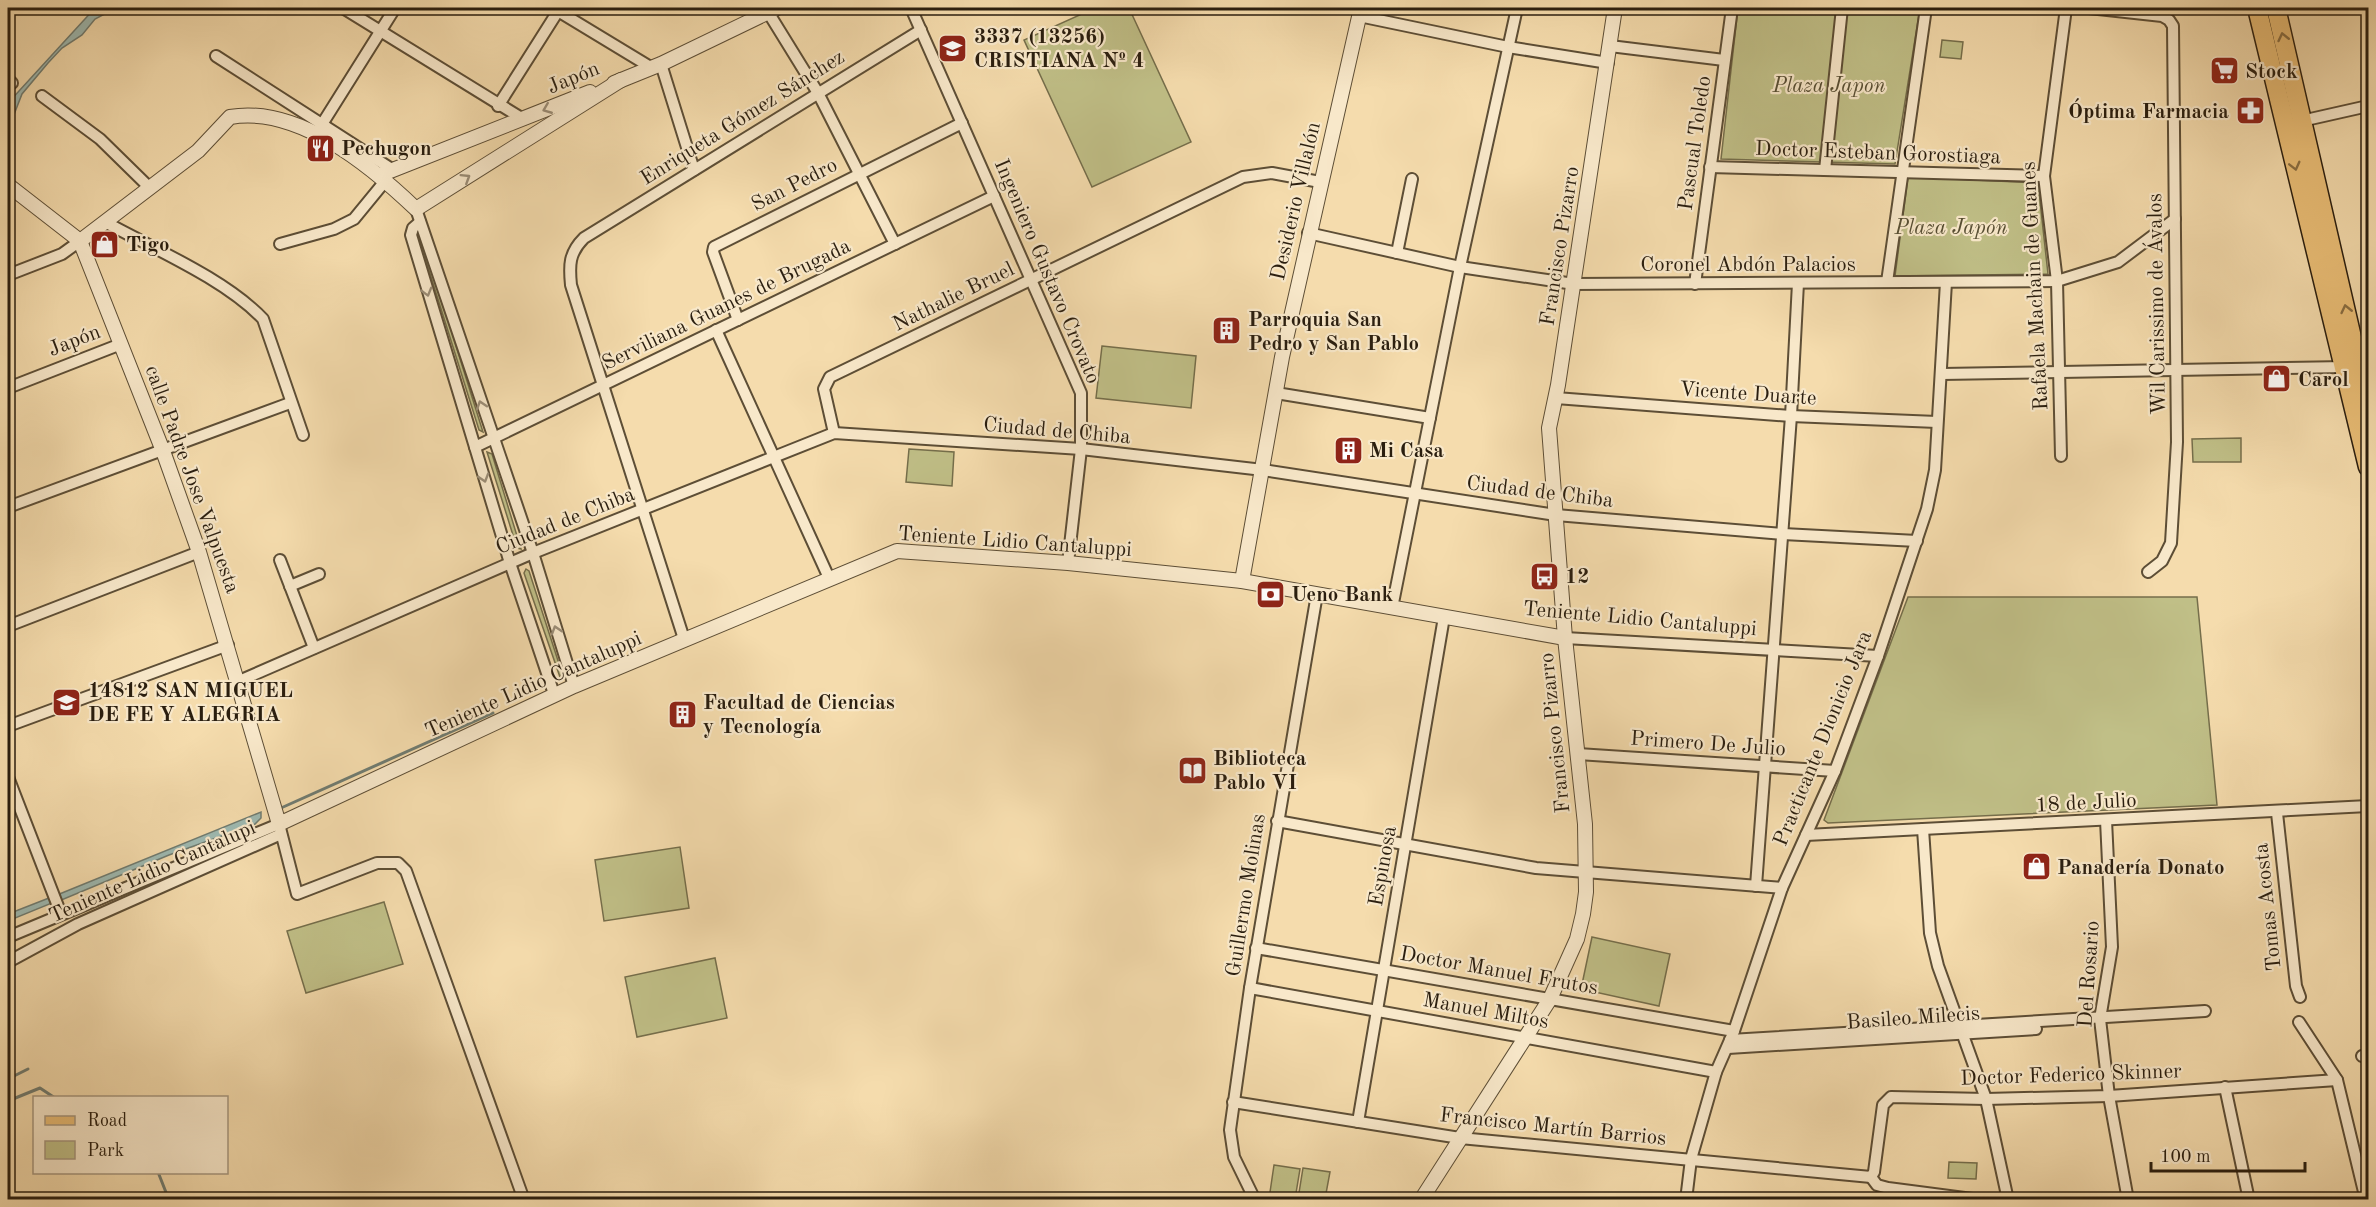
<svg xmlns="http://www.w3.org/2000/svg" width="2376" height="1207" viewBox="0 0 2376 1207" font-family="'Old Standard TT',serif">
	<rect width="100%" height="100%" fill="#f5dcad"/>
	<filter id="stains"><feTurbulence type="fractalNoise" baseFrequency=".00333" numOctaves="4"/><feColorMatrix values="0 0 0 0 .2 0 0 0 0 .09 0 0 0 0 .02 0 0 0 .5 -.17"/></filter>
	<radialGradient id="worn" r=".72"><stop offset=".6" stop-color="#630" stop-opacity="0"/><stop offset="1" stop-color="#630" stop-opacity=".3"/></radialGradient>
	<g fill="#c0bf87" stroke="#756e4b" stroke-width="1.5">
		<path d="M1095,8H1129L1191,142L1092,187L1024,40Z"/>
		<path d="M1738,8H1920L1895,164L1721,159Z"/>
		<path d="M1942,40L1963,42L1961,59L1940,57Z"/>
		<path d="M1908,177L2038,183L2048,274L1895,276Z"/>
		<path d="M416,229L420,231L483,432L479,430Z"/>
		<path d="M1102,346L1196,356L1191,408L1096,398Z"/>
		<path d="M2241,438V462H2193L2192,439Z"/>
		<path d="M909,449L954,452L952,486L906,482Z"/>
		<path d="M487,452L492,454L521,549L517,548Z"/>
		<path d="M526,569L529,571L562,673L560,677L524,573Z"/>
		<path d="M1908,597H2197L2217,805L1828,823L1824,820Z"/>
		<path d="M680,847L689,908L604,921L595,860Z"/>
		<path d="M384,902L403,964L306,993L287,931Z"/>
		<path d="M1592,937L1670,954L1659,1006L1581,989Z"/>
		<path d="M715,958L727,1018L637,1037L625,977Z"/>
		<path d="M1949,1162L1977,1163L1976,1179L1948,1178Z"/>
		<path d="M1274,1165L1300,1169L1295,1199H1269Z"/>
		<path d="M1303,1168L1330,1172L1325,1199H1298Z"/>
	</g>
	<g fill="#9ebab2" stroke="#707c71" stroke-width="1.5">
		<path d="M95,8H116L95,19L82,35L62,48L48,63L22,94L8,130V103Z"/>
		<path d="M261,812V818L255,824L169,855L59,901L57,895Z"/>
		<path d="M49,898L52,903L8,921V914Z"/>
	</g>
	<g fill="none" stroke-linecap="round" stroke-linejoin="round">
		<g stroke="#707c71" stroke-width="3">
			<path d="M281,808L493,713"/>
			<path d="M8,1079L28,1069"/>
			<path d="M8,1101L40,1088L55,1098"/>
			<path d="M158,1172L169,1200"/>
		</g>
		<defs>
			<g id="minor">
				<path d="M343,8L523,119"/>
				<path d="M553,8L652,68"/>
				<path d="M760,8L768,12L818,93L895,244"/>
				<path d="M911,8L1081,393V449L1068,563"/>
				<path d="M2089,8L2162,16L2169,20L2173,26L2177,442L2171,543L2162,561L2148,572"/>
				<path d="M1359,16L1508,47L1608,63"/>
				<path d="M1610,46L1724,60"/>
				<path d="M216,56L393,170"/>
				<path d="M661,64L694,170"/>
				<path d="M8,79L12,83"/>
				<path d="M42,96L100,139L150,188"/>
				<path d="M498,106L560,8"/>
				<path d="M2297,122L2368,106"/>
				<path d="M319,129L395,8"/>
				<path d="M1710,167L2044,176"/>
				<path d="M1825,170L1842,8"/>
				<path d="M416,209L533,553L574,686"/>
				<path d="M105,222C154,249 225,279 263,319L303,435"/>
				<path d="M420,222L413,228L411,235L510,563L554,694"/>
				<path d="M1308,233L1460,267L1574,284L2057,281L2118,262L2175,219"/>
				<path d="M280,244L334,229L354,219L386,180"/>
				<path d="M1397,253L1412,179"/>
				<path d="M8,275L62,254L80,241"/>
				<path d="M1887,282L1926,8"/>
				<path d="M1695,284L1732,8"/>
				<path d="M738,320L713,252L714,247L962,123"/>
				<path d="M716,330L829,578"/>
				<path d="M1942,374L2346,367"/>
				<path d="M8,388L121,344"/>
				<path d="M1276,393L1430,418"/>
				<path d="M1556,398L1791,416L1937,422"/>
				<path d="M834,433L824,389L830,377L1243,177L1272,173L1320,182"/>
				<path d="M475,447L994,196"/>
				<path d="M2061,456L2057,281L2044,176L2066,8"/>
				<path d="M8,507L290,403"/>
				<path d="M280,560L314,648"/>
				<path d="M290,586L319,574"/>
				<path d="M1392,608L1460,267L1517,8"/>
				<path d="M8,626L199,552"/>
				<path d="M1565,638L1878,656"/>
				<path d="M684,639L571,285C569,265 569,253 584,238L921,30"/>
				<path d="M239,681L533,553L834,433L1081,449L1263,470L1556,515L1783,534L1917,541"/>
				<path d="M8,726L228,645"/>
				<path d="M1578,754L1835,771"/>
				<path d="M8,777L61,914"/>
				<path d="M2277,813L2296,986L2300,997"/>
				<path d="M2106,820L2112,947L2100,1019L2109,1096L2128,1200"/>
				<path d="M1277,821L1536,868L1782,888"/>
				<path d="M1923,829L1930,933L1938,966L1986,1099L2008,1200"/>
				<path d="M1806,835L2368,806"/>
				<path d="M1756,886L1791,416L1798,283"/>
				<path d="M8,937L279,824L297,894L377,863H398L406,871L524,1200"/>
				<path d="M1256,948L1734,1031"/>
				<path d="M8,962L78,924L281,834"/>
				<path d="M1250,988L1716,1072"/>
				<path d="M2299,1022L2337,1080L2366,1200"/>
				<path d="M1730,1040L2205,1011"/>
				<path d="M1728,1048L2036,1029"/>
				<path d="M2362,1056L2368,1057"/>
				<path d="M2225,1087L2249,1200"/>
				<path d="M1233,1102L1460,1138L1871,1177"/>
				<path d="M1358,1122L1444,617"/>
				<path d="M1871,1177L1874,1172L1883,1105L1891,1097L1986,1099L2109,1096L2337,1080"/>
				<path d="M1871,1177L1877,1185L1888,1188L1980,1200"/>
				<path d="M1255,1200L1234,1157L1230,1130L1250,988L1317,594"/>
				<path d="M1686,1200L1691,1159L1716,1072L1734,1031L1782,888L1835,771L1878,656L1927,509L1935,470L1946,282"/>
			</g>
			<g id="tertiary">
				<path d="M614,83L661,64L777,8"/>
				<path d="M380,175L590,92"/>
				<path d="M8,185L80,241L163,451L199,552L279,824L574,686L897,551L1068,563L1242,581L1565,638"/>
				<path d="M80,241L198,151L230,117C298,105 371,166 416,209L621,80"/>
				<path d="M1242,581L1282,357L1361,8"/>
				<path d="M1421,1200L1550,999L1577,939L1583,914L1586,892L1585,824L1565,638L1549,428L1558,385L1615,8"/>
			</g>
			<g id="primary">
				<path d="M2257,8L2368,467"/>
				<path d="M2276,8L2368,407"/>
			</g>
		</defs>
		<use href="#minor" stroke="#5d4e36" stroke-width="14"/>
		<use href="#tertiary" stroke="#5d4e36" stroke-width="16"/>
		<use href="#primary" stroke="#2a1e0f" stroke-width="21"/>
		<use href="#minor" stroke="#f8e8ca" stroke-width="10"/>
		<use href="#tertiary" stroke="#f8e8ca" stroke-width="14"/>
		<use href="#primary" stroke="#eabe76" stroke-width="18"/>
	</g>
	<defs><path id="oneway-chevron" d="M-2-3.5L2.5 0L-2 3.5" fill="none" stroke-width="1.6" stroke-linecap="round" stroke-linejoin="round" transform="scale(1.5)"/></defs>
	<g stroke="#8a6e42">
		<use href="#oneway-chevron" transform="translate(2283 37) rotate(-103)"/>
		<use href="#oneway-chevron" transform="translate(2295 166) rotate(76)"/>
		<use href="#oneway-chevron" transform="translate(2346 309) rotate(-103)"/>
	</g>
	<g stroke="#9b8d76">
		<use href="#oneway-chevron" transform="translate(547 109) rotate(158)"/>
		<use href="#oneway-chevron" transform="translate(466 178) rotate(-32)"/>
		<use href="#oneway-chevron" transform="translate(427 292) rotate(74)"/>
		<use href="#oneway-chevron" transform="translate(481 405) rotate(-108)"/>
		<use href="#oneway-chevron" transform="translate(484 478) rotate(73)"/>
		<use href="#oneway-chevron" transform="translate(556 630) rotate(-107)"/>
	</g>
	<defs>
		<symbol id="school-square" viewBox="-11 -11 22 22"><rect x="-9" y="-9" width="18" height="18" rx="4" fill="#8f2418" stroke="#f8e8ca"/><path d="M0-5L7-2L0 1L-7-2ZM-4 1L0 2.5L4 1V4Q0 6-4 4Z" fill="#fff"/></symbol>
		<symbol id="supermarket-square" viewBox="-11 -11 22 22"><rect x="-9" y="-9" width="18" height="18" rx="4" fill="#8f2418" stroke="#f8e8ca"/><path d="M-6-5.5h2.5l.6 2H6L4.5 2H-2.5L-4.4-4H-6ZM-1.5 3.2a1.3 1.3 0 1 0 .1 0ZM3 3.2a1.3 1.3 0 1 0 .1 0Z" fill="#fff"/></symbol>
		<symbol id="pharmacy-square" viewBox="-11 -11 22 22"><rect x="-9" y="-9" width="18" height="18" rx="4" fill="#8f2418" stroke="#f8e8ca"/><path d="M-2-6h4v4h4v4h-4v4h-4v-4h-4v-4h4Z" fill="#fff"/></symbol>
		<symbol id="restaurant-square" viewBox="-11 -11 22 22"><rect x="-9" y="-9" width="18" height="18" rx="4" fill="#8f2418" stroke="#f8e8ca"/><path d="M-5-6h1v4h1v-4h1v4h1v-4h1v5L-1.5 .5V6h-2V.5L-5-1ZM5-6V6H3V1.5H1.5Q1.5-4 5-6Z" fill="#fff"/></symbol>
		<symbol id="shop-square" viewBox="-11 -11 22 22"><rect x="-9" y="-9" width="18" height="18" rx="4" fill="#8f2418" stroke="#f8e8ca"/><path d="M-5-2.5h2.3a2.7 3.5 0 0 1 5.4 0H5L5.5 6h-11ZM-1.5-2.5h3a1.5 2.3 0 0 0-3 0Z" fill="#fff"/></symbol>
		<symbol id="building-square" viewBox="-11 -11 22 22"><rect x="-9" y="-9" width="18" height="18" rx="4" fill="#8f2418" stroke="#f8e8ca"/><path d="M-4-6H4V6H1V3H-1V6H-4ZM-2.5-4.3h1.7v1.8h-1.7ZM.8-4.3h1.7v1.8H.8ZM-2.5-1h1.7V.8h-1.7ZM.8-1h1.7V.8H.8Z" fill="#fff"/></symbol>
		<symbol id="bus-square" viewBox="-11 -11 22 22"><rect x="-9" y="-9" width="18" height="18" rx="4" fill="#8f2418" stroke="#f8e8ca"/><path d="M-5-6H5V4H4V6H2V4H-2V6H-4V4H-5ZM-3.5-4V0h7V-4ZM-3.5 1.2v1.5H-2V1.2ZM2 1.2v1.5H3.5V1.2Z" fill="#fff"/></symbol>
		<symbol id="bank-square" viewBox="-11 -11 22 22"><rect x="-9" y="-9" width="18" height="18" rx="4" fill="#8f2418" stroke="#f8e8ca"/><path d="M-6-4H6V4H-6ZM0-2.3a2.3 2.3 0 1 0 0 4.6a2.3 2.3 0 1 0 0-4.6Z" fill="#fff"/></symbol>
		<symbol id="library-square" viewBox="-11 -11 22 22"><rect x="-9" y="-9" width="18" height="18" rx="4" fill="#8f2418" stroke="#f8e8ca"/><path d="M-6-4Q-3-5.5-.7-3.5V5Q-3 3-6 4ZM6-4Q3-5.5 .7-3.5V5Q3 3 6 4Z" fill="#fff"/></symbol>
	</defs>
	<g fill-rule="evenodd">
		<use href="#school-square" x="936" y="32" width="33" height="33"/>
		<use href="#supermarket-square" x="2208" y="54" width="33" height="33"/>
		<use href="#pharmacy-square" x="2234" y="94" width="33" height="33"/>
		<use href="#restaurant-square" x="304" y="132" width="33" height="33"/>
		<use href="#shop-square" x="88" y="228" width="33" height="33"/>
		<use href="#building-square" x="1210" y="314" width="33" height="33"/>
		<use href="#shop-square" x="2260" y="362" width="33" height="33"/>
		<use href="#building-square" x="1332" y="434" width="33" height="33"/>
		<use href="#bus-square" x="1528" y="560" width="33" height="33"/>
		<use href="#bank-square" x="1254" y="578" width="33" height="33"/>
		<use href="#school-square" x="50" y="686" width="33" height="33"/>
		<use href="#building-square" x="666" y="698" width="33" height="33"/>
		<use href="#library-square" x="1176" y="754" width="33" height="33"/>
		<use href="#shop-square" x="2020" y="850" width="33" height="33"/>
	</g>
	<g text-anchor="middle" stroke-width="4.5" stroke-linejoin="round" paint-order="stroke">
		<g font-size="21" font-weight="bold" fill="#2a1e0f" stroke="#f8e8ca" text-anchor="start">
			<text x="974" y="43">3337 (13256)<tspan x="974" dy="24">CRISTIANA Nº 4</tspan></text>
			<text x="2245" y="78">Stock</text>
			<text x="2229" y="118" text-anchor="end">Óptima Farmacia</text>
			<text x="341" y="155">Pechugon</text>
			<text x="126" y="251">Tigo</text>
			<text x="1248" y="326">Parroquia San<tspan x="1248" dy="24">Pedro y San Pablo</tspan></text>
			<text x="2298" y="386">Carol</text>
			<text x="1369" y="457">Mi Casa</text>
			<text x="1565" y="583">12</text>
			<text x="1291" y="601">Ueno Bank</text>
			<text x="88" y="697">14812 SAN MIGUEL<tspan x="88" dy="24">DE FE Y ALEGRIA</tspan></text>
			<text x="703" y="709">Facultad de Ciencias<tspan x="703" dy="24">y Tecnología</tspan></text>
			<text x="1213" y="765">Biblioteca<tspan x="1213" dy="24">Pablo VI</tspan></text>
			<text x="2057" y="874">Panadería Donato</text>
		</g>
		<g font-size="21" fill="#2a1e0f" stroke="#f8e8ca">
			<text transform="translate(573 77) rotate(-22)" y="7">Japón</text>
			<text transform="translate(742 117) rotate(-32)" y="7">Enriqueta Gómez Sánchez</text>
			<text transform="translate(1694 143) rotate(-82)" y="7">Pascual Toledo</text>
			<text transform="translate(1878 152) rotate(2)" y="7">Doctor Esteban Gorostiaga</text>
			<text transform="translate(794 184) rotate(-27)" y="7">San Pedro</text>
			<text transform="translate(1295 201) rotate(-77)" y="7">Desiderio Villalón</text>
			<text transform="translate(1559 246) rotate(-81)" y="7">Francisco Pizarro</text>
			<text x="1748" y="271">Coronel Abdón Palacios</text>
			<text transform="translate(1048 271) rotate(67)" y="7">Ingeniero Gustavo Crovato</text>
			<text transform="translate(2034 286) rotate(-93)" y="7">Rafaela Machain de Guanes</text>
			<text transform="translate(953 296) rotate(-26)" y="7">Nathalie Bruel</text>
			<text transform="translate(726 304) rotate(-26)" y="7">Serviliana Guanes de Brugada</text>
			<text transform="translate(2156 304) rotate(-91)" y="7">Wil Carissimo de Ávalos</text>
			<text transform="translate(74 340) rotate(-21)" y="7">Japón</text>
			<text transform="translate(1748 393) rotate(4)" y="7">Vicente Duarte</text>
			<text transform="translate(1057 430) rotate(5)" y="7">Ciudad de Chiba</text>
			<text transform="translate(193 479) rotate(70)" y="7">calle Padre Jose Valpuesta</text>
			<text transform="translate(1540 491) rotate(7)" y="7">Ciudad de Chiba</text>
			<text transform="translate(565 520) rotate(-22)" y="7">Ciudad de Chiba</text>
			<text transform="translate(1015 541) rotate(4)" y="7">Teniente Lidio Cantaluppi</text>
			<text transform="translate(1640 618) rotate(5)" y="7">Teniente Lidio Cantaluppi</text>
			<text transform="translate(533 684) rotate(-24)" y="7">Teniente Lidio Cantaluppi</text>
			<text transform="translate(1554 733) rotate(-96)" y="7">Francisco Pizarro</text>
			<text transform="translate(1822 738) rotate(-68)" y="7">Practicante Dionicio Jara</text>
			<text transform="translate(1708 743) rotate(4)" y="7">Primero De Julio</text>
			<text transform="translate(2086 802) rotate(-3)" y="7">18 de Julio</text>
			<text transform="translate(1382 866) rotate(-80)" y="7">Espinosa</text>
			<text transform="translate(152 871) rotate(-24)" y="7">Teniente Lidio Cantalupi</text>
			<text transform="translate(1245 895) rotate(-81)" y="7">Guillermo Molinas</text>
			<text transform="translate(2267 907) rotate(-96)" y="7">Tomas Acosta</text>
			<text transform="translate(1499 970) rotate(10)" y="7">Doctor Manuel Frutos</text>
			<text transform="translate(2088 974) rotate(-86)" y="7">Del Rosario</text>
			<text transform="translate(1486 1010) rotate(10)" y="7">Manuel Miltos</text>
			<text transform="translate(1913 1017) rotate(-4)" y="7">Basileo Milecis</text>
			<text transform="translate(2071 1074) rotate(-2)" y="7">Doctor Federico Skinner</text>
			<text transform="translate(1553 1126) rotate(6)" y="7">Francisco Martín Barrios</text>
		</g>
		<g font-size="21" font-style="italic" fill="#574e33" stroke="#f8e8ca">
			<text x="1829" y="92">Plaza Japon</text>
			<text x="1951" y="234">Plaza Japón</text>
		</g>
	</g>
	<rect width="2376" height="1207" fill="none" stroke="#f5dcad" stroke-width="30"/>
	<rect x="9" y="9" width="2358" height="1189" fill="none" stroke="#2a1e0f" stroke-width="3"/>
	<rect x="15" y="15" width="2346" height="1177" fill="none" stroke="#2a1e0f" stroke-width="1.5"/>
	<rect x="33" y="1096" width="195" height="78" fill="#f8e8ca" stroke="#a6977f" stroke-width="1.5"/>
	<rect x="45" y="1116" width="30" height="9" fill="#eabe76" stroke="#a6977f" stroke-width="1.5"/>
	<text x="87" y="1126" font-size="18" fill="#2a1e0f">Road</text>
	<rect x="45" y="1141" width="30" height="18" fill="#c0bf87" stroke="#a6977f" stroke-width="1.5"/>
	<text x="87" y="1156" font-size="18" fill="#2a1e0f">Park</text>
	<path d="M2151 1162v9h154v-9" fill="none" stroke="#2a1e0f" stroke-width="3"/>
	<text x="2160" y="1162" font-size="18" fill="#2a1e0f" stroke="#f8e8ca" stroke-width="4.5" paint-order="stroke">100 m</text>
	<rect width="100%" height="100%" filter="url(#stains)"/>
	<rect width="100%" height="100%" fill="url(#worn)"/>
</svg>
